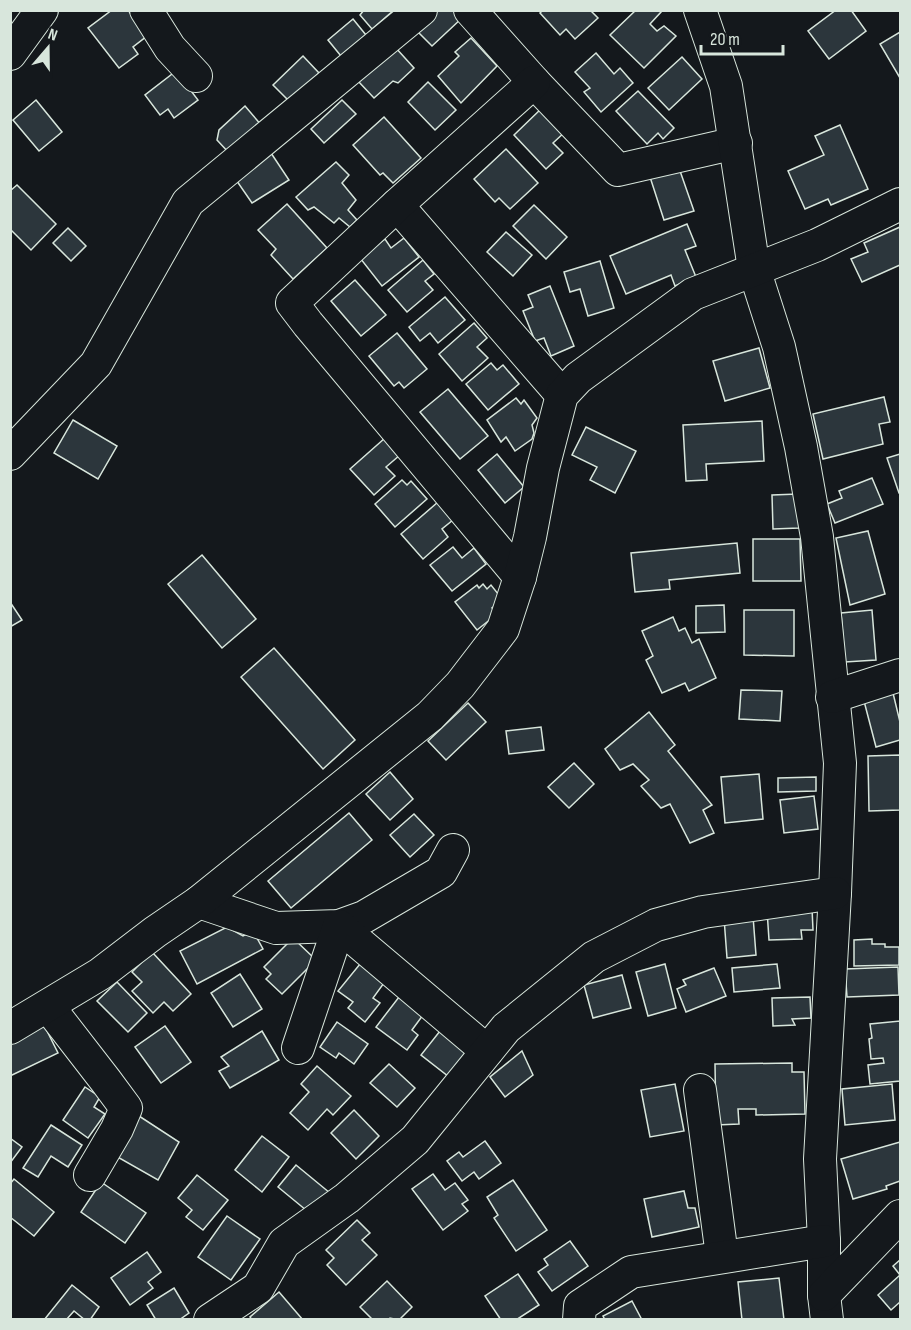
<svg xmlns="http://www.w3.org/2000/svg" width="911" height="1330" viewBox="0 0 911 1330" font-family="'Sofia Sans Condensed',sans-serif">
	<rect width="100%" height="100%" fill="#14181c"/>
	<g fill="#2c363c" stroke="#d8e6dc" stroke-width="1.5">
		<path d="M112,10H128L147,36L133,47L138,54L119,68L88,28Z"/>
		<path d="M364,10H394L372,29L360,15Z"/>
		<path d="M438,10H455L462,18L432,46L417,31Z"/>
		<path d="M543,10H590L598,18L575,39L566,29L560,35L540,13Z"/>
		<path d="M636,10H660L661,12L650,24L657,31L664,26L676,36L644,68L610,35Z"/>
		<path d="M836,10H851L866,31L829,59L808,31Z"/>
		<path d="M353,19L370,40L345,61L328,40Z"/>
		<path d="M900,32V78L880,44Z"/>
		<path d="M471,38L497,66L461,103L438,76L459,56L455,52Z"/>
		<path d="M395,47L414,68L398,83L393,81L374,98L358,81Z"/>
		<path d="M596,53L614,74L620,68L633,83L601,112L584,92L590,88L575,72Z"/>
		<path d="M303,56L319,73L289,101L273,85Z"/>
		<path d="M682,57L702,79L669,110L648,88Z"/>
		<path d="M176,71L198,100L174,118L168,109L160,115L145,95Z"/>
		<path d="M428,82L456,110L435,130L408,102Z"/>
		<path d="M638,91L674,128L663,139L658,133L647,144L616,111Z"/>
		<path d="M36,100L62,132L39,151L13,120Z"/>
		<path d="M342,100L356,114L324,143L311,129Z"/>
		<path d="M245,106L262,126L230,154L217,140L219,130Z"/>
		<path d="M543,107L566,131L553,143L563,153L546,169L514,135Z"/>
		<path d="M384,117L421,158L393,183L383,173L380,175L353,145Z"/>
		<path d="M840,125L868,189L831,205L828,199L805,209L788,171L824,155L815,136Z"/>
		<path d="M506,149L538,183L510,209L499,198L495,202L474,179Z"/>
		<path d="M271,153L289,180L252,203L232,174Z"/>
		<path d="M336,162L349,175L342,183L356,200L348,210L357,220L350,227L339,218L334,223L314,207L308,210L296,197Z"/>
		<path d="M679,168L694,211L664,220L650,177Z"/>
		<path d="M17,185L56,224L31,250L10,229V191Z"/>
		<path d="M287,204L327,248L293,279L271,255L276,249L258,230Z"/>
		<path d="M534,205L567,237L546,259L513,226Z"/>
		<path d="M687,224L696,246L685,250L696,277L675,286L671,275L626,294L610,256Z"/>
		<path d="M900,227V265L862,282L851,259L868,252L864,243Z"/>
		<path d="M68,228L86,246L71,261L53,243Z"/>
		<path d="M506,232L532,255L513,276L487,252Z"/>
		<path d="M404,238L419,257L382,286L360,258L385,239L391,248Z"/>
		<path d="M423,260L434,274L425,281L433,290L407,312L388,290Z"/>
		<path d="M600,261L614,308L588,316L580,289L570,292L564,272Z"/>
		<path d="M355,280L386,315L361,336L331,301Z"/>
		<path d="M550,286L574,346L551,356L544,338L535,341L523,311L533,307L528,295Z"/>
		<path d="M445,297L465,320L438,343L430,333L420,341L409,327Z"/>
		<path d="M474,323L487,338L477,347L488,358L462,381L439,354Z"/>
		<path d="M397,333L427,369L404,388L399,382L394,386L369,356Z"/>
		<path d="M759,348L770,388L725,401L713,361Z"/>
		<path d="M491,363L497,370L503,365L519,384L488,410L466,384Z"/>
		<path d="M448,389L488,436L460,459L420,412Z"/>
		<path d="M884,397L890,422L879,424L883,444L823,459L813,414Z"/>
		<path d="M516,398L521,404L524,400L537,418L532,425L534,433L532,439L515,451L506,437L501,442L487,420Z"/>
		<path d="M73,420L117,446L98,479L54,453Z"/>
		<path d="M762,421L764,461L706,464L707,480L686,481L683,425Z"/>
		<path d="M586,427L636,451L615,493L590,480L597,467L572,455Z"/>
		<path d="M385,438L400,455L386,467L395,476L374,495L350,469Z"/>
		<path d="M497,454L524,487L505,503L478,470Z"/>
		<path d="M900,454V493H899L887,458Z"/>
		<path d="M872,478L883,504L835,523L827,504L842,498L839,491Z"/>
		<path d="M402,480L407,485L411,481L427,499L395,527L375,504Z"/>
		<path d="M798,494L799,528L773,529L772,495Z"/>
		<path d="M438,502L453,520L442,529L448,537L423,559L401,534Z"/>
		<path d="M868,531L885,594L850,605L836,538Z"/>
		<path d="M753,539H800L801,581H753Z"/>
		<path d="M737,543L740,573L669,580L670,589L635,592L631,553Z"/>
		<path d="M453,547L462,558L474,548L486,564L452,591L430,565Z"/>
		<path d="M202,555L256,619L222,648L168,584Z"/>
		<path d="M483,584L487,589L491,585L503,600L492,608L497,614L477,630L455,602L477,585L479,588Z"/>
		<path d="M10,602L22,620L10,627Z"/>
		<path d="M724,605L725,632L696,633V606Z"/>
		<path d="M744,610H794V656L744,655Z"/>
		<path d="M872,610L876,660L845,662L841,613Z"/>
		<path d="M673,617L679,631L685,628L692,643L699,639L716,678L689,691L685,683L662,693L646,660L653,656L642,631Z"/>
		<path d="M274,648L355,740L323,769L241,677Z"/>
		<path d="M741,690L782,691L780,721L739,719Z"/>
		<path d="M893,693L900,722V740L876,747L864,701Z"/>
		<path d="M468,703L486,722L446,760L428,741Z"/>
		<path d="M649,712L675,745L668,751L712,805L703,810L714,833L690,843L670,804L661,808L641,786L649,780L633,764L620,770L605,749Z"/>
		<path d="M541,727L544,750L509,754L506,731Z"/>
		<path d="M900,755V810L869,811L868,756Z"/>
		<path d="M574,763L594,784L569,808L548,787Z"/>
		<path d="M390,772L413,799L390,820L366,794Z"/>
		<path d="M759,774L763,819L725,823L721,777Z"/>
		<path d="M816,777V791L778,792V778Z"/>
		<path d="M814,796L818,829L784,833L780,800Z"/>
		<path d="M349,813L372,840L291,908L268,881Z"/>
		<path d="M414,814L434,835L410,857L390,835Z"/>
		<path d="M812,908L813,930H801L802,939L769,940L767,910Z"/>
		<path d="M753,916L756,955L727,958L724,918Z"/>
		<path d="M227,927L243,936L253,931L263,949L197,984L180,951Z"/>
		<path d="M293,938L316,960L282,994L266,979L271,974L264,967Z"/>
		<path d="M872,939V944H885V947H899V965L854,966V940Z"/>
		<path d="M152,952L191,994L173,1011L164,1002L153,1013L132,991L142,982L132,972Z"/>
		<path d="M360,964L384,983L373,998L380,1003L365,1022L348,1008L353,1002L338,991Z"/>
		<path d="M665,964L676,1008L648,1016L636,972Z"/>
		<path d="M777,964L780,988L734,992L732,968Z"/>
		<path d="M898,967L899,995L847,997L845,969Z"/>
		<path d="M714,968L726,996L686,1012L677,989L686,985L683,980Z"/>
		<path d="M240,974L262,1009L233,1027L211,993Z"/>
		<path d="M622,975L631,1008L593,1018L584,985Z"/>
		<path d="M117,982L147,1013L128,1032L97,1001Z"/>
		<path d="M399,997L423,1015L412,1030L418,1035L407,1050L376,1027Z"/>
		<path d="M810,997L811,1018L792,1019L795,1025L773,1026L772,998Z"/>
		<path d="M900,1021V1081L870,1084L868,1065L884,1063L883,1058L871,1059L869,1039L872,1038L870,1024Z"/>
		<path d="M337,1022L368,1044L354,1064L339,1053L336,1058L320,1047Z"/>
		<path d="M43,1023L58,1053L10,1076V1045Z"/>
		<path d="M165,1026L191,1062L161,1083L135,1047Z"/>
		<path d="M262,1031L279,1060L230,1088L219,1071L229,1066L221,1057Z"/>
		<path d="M440,1031L473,1056L453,1080L421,1055Z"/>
		<path d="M522,1051L533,1075L505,1097L490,1077Z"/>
		<path d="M792,1063V1072H804L805,1114L756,1115V1109H738L739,1124L716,1125L715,1064Z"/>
		<path d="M389,1064L415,1088L397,1107L370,1083Z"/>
		<path d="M317,1066L351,1096L333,1115L327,1109L308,1130L290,1113L309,1092L301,1084Z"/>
		<path d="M675,1084L684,1131L650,1137L641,1090Z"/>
		<path d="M892,1084L895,1120L845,1125L842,1089Z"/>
		<path d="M85,1087L100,1097L94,1107L105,1114L88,1138L63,1120Z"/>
		<path d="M354,1110L379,1136L356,1159L331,1133Z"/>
		<path d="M139,1116L179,1142L158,1180L114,1155Z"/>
		<path d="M51,1125L82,1145L68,1167L51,1156L38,1177L23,1168Z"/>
		<path d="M262,1136L289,1157L262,1192L235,1170Z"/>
		<path d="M10,1138L22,1147L10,1163Z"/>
		<path d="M485,1141L501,1163L479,1179L474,1172L462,1181L447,1161L459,1152L463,1157Z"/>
		<path d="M900,1142V1181L886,1186L887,1189L853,1199L841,1159Z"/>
		<path d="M296,1165L330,1193L312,1215L278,1187Z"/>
		<path d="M433,1174L445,1190L455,1183L468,1200L462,1204L468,1211L443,1230L412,1189Z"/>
		<path d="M197,1175L228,1200L203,1230L186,1217L192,1210L178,1198Z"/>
		<path d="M14,1179L54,1212L34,1236L10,1217V1184Z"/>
		<path d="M513,1180L547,1230L516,1251L494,1218L498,1215L487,1197Z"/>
		<path d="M101,1182L146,1213L125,1243L81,1212Z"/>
		<path d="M684,1191L688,1208H695L699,1227L652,1237L644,1199Z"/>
		<path d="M227,1216L260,1239L231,1280L198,1257Z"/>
		<path d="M357,1220L370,1233L362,1240L377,1255L346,1285L327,1265L334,1258L326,1250Z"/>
		<path d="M570,1241L588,1266L552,1291L538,1272L548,1265L544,1259Z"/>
		<path d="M147,1252L161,1272L148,1282L153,1288L130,1305L111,1278Z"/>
		<path d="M900,1260V1302L891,1310L878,1295L900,1275L893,1266Z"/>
		<path d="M518,1274L539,1305L516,1320H501L485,1296Z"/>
		<path d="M779,1278L784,1320H742L738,1282Z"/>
		<path d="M387,1281L412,1307L399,1320L390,1318L389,1320H373L360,1307Z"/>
		<path d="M72,1285L99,1307L90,1320H85L74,1311L66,1320H44Z"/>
		<path d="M174,1288L189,1313L179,1320H156L147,1305Z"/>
		<path d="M279,1292L303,1320H252L250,1317Z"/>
		<path d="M632,1301L642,1320H605L603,1316Z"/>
	</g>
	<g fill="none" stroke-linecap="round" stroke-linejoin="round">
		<defs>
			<g id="minor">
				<path d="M146,10L170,48L196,76"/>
				<path d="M470,10L534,82L618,170L736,143"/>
				<path d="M700,10L726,86L754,269L779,347L801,447L817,537L840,763L835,893L820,1159L824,1241V1295L827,1320"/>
				<path d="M10,54L42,10"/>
				<path d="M397,205L562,395"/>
				<path d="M10,454L96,364L188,202L421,10"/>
				<path d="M520,577L308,324L292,303L397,205L534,82"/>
				<path d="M832,697L900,675"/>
				<path d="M199,902L276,928L339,926L364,917L441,872L453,850"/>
				<path d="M48,1006L106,1081L126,1108L117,1129L90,1175"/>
				<path d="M10,1028L100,974L155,932L199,902L430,716L460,685L503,629L520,577L530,537L543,468L562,395L578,378L693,294L817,245L900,204"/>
				<path d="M298,1048L339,926L487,1051"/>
				<path d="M700,1090L722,1256"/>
				<path d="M824,1295L900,1216"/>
				<path d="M210,1320L258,1288L284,1243L347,1198L415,1140L506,1028L594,957L656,925L703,912L835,893"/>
				<path d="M579,1320L580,1306L631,1272L824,1241"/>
			</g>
		</defs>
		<use href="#minor" stroke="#d8e6dc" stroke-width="34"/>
		<use href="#minor" stroke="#14181c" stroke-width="32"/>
	</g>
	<rect width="911" height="1330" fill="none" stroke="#d8e6dc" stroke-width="24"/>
	<g transform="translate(48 48) rotate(20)" stroke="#14181c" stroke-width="4.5" paint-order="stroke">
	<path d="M0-4.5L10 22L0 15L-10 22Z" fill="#d8e6dc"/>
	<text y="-9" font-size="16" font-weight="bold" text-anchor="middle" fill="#d8e6dc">N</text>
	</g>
	<path d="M701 45v9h82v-9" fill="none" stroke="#d8e6dc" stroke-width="3"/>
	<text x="710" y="45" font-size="18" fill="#d8e6dc" stroke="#14181c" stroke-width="4.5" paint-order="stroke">20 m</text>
</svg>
